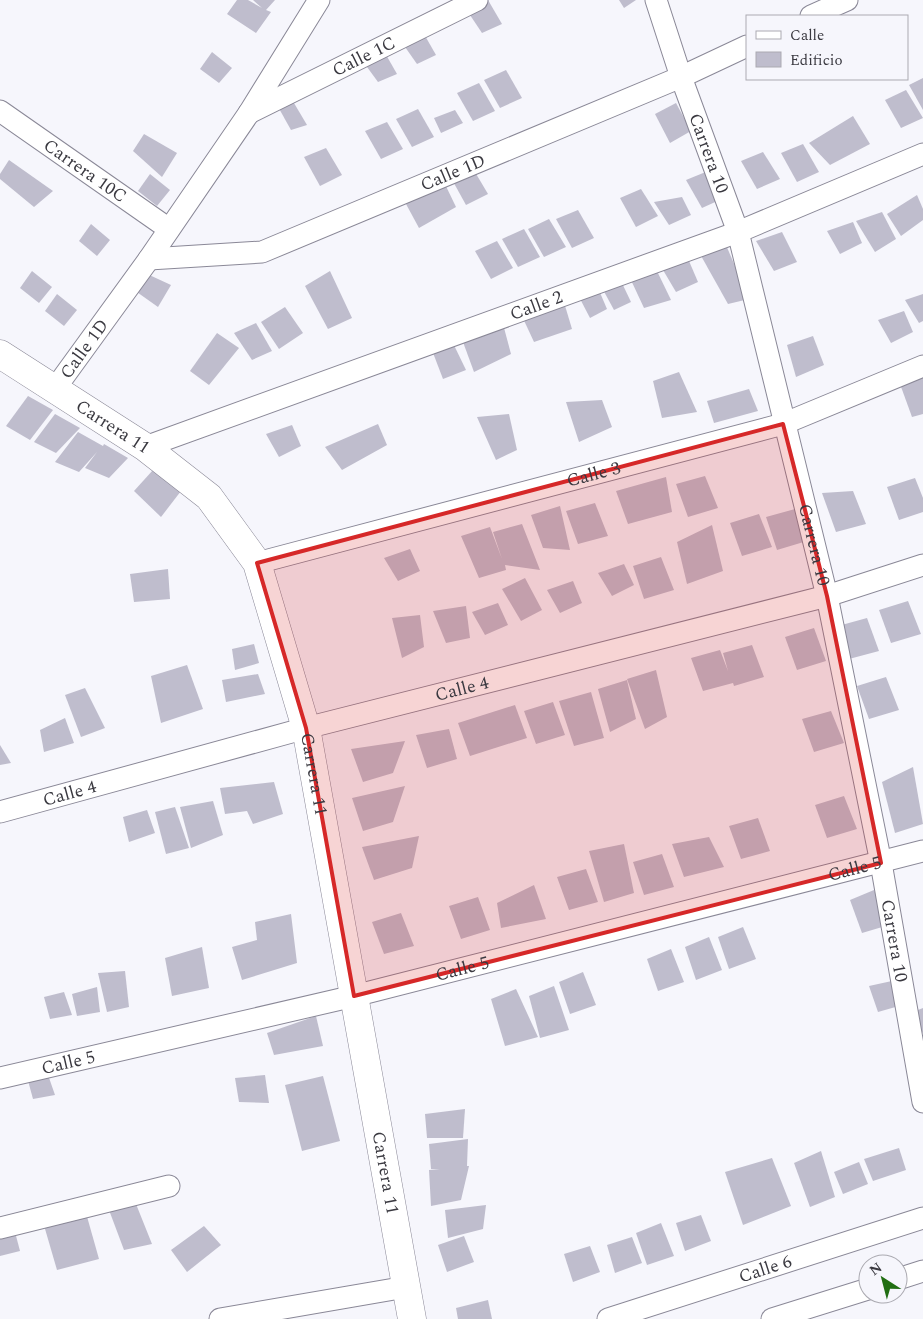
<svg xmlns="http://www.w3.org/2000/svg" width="923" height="1319" viewBox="0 0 923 1319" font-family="Spectral,serif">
	<rect width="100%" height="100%" fill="#f6f6fc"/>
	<g fill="#bfbdcd">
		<path d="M237,0H248L262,8L253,0H275L266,10L271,12L256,33L227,14Z"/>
		<path d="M477,0H488L502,24L482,33L464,6Z"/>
		<path d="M619,0H636L624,8Z"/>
		<path d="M420,27L436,55L417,64L398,37Z"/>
		<path d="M381,46L397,74L378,82L359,56Z"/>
		<path d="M212,52L232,68L219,83L200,69Z"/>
		<path d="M506,70L522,98L500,108L484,80Z"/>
		<path d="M923,78V110L909,85Z"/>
		<path d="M479,83L495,111L473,121L457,93Z"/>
		<path d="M906,90L923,118L901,128L885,100Z"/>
		<path d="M291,98L307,125L291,130L277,105Z"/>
		<path d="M676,103L691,131L670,143L655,114Z"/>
		<path d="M418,109L434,137L412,147L396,119Z"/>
		<path d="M455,110L463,123L441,133L434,118Z"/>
		<path d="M853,116L870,144L830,165L809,143Z"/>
		<path d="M387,122L403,149L381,159L365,131Z"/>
		<path d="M144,134L177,153L162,177L133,151Z"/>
		<path d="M803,144L819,172L797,182L781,153Z"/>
		<path d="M326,148L342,175L320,186L304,157Z"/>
		<path d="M763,152L780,179L757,189L741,161Z"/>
		<path d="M9,160L53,191L34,207L0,179V174Z"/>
		<path d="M472,167L488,194L466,205L450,176Z"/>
		<path d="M708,171L724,198L702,208L686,180Z"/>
		<path d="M150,174L170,190L157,206L138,191Z"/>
		<path d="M443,180L456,207L419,228L406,204Z"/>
		<path d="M641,189L658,216L636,227L620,198Z"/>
		<path d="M917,195L923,209V220L901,236L887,214Z"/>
		<path d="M682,197L691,215L669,225L654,202Z"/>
		<path d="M578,210L594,238L572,248L556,219Z"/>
		<path d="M882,212L896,239L875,252L856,221Z"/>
		<path d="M549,219L566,247L544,257L528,229Z"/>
		<path d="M853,222L862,243L840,254L827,231Z"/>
		<path d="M91,224L110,240L97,256L79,241Z"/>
		<path d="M524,229L540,257L518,267L502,239Z"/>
		<path d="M782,232L797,262L774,271L756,241Z"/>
		<path d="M497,241L513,268L491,279L475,251Z"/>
		<path d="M726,245L749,299L728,304L700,254Z"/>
		<path d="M689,261L698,282L676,292L663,270Z"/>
		<path d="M656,269L671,300L644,308L630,278Z"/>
		<path d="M32,271L52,287L39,303L20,288Z"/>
		<path d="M330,271L352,318L328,329L305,286Z"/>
		<path d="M145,273L171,285L158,307L134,290Z"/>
		<path d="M621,281L631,302L614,310L601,286Z"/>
		<path d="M598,288L607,309L590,318L577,293Z"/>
		<path d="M57,294L77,310L64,326L45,311Z"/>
		<path d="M923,294V321L919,323L905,300Z"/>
		<path d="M563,299L572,329L534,342L521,314Z"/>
		<path d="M285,307L303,333L279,349L261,322Z"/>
		<path d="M904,311L913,332L891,343L878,320Z"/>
		<path d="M256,323L272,351L252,360L234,333Z"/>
		<path d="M503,324L511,354L474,372L463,342Z"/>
		<path d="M217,333L239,348L209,385L190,371Z"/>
		<path d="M813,336L824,365L796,377L787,345Z"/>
		<path d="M451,339L466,370L443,379L430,345Z"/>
		<path d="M679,372L697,412L662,418L653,381Z"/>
		<path d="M923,378V414L912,417L900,384Z"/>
		<path d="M749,389L758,411L714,423L707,401Z"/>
		<path d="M28,396L53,410L30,440L6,426Z"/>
		<path d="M602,400L612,427L579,442L566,402Z"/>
		<path d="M55,414L80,428L56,453L34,442Z"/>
		<path d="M509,414L517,450L496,460L477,417Z"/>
		<path d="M378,424L387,445L342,470L325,447Z"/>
		<path d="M292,425L301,446L279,457L266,434Z"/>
		<path d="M78,432L103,446L104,444L128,458L109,478L85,468L97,452L79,472L55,462Z"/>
		<path d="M153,470L181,491L161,517L134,491Z"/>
		<path d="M705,476L718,508L688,517L676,484Z"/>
		<path d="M666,477L672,512L628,524L616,491Z"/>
		<path d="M915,478L923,498V512L899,520L887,487Z"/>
		<path d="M853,491L866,524L836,532L822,493Z"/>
		<path d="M595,503L608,536L578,544L566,511Z"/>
		<path d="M560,506L570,550L543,548L531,515Z"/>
		<path d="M795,509L807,541L777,550L766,517Z"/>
		<path d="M759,514L772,547L742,556L730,523Z"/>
		<path d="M522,524L540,570L505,565L506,570L479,578L461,536L490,527L502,559L493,532Z"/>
		<path d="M712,525L723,571L687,584L677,542Z"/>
		<path d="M410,549L420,571L398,581L384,558Z"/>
		<path d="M661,557L674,590L644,599L633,566Z"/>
		<path d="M624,564L634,585L612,596L598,573Z"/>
		<path d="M168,569L170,599L134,602L130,574Z"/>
		<path d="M525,578L542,610L521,621L502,589Z"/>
		<path d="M573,581L582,603L560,613L547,590Z"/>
		<path d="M908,601L921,634L891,643L879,610Z"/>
		<path d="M498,603L508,625L485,635L472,612Z"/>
		<path d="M466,606L470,638L446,643L433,611Z"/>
		<path d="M420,615L424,647L402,658L392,618Z"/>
		<path d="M867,618L879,651L849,659L838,626Z"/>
		<path d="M814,628L826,661L797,670L785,637Z"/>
		<path d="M254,644L259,663L235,670L232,649Z"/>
		<path d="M752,645L764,677L734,686L733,683L703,691L691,658L720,650L728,671L723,653Z"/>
		<path d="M187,665L203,709L161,723L151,676Z"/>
		<path d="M656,670L667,717L645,729L627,679Z"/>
		<path d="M258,674L265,694L226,702L222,680Z"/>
		<path d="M886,677L899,710L869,719L857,686Z"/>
		<path d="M627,680L636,719L610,732L598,689Z"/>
		<path d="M85,688L105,728L81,737L65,695Z"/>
		<path d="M591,692L604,738L574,746L559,701Z"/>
		<path d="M553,702L565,735L536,744L524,711Z"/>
		<path d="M515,705L527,738L470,756L458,723Z"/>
		<path d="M831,711L844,743L814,752L802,719Z"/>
		<path d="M65,718L74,743L44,752L40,730Z"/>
		<path d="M449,729L457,759L427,768L416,735Z"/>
		<path d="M405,741L393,773L363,782L351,749Z"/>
		<path d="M0,745L11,763L0,765Z"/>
		<path d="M913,767L923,824L895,833L882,782Z"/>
		<path d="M274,782L283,814L253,824L247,811L225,814L220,788Z"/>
		<path d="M405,786L393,822L363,831L352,798Z"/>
		<path d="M844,796L857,829L827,838L815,805Z"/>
		<path d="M213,801L223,835L191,848L180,807Z"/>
		<path d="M175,807L189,848L166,854L155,812Z"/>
		<path d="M147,810L155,833L129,842L123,817Z"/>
		<path d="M758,818L770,851L741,859L729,826Z"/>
		<path d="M419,836L412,868L374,880L362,847Z"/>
		<path d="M709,837L724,867L684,877L672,844Z"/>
		<path d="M624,844L634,893L604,902L589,851Z"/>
		<path d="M662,854L674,887L644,895L633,862Z"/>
		<path d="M586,869L598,902L569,910L557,877Z"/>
		<path d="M534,885L546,919L501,928L497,903Z"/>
		<path d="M874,890L889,925L862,933L850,900Z"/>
		<path d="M478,897L490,930L461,939L449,906Z"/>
		<path d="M401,913L414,946L384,954L372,922Z"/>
		<path d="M291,914L297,963L242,980L232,947L257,940L255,922Z"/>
		<path d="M743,927L756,959L729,969L718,937Z"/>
		<path d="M709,937L722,970L696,980L685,947Z"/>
		<path d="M202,947L209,988L172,996L165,958Z"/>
		<path d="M671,949L684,982L658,991L647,959Z"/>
		<path d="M125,971L129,1007L107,1012L98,973Z"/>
		<path d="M583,972L596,1005L570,1014L559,982Z"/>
		<path d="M901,979L906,1004L878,1012L869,986Z"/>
		<path d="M554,986L569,1030L540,1038L529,996Z"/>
		<path d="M97,987L100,1012L77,1016L72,994Z"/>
		<path d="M516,989L538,1037L505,1046L491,999Z"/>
		<path d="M64,992L72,1015L50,1019L44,997Z"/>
		<path d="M923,1008V1034L913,1012Z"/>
		<path d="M316,1016L323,1046L274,1055L267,1033Z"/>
		<path d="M47,1072L55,1095L33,1099L27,1077Z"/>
		<path d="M265,1075L269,1103L239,1102L235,1078Z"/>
		<path d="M323,1076L340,1141L302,1151L285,1085Z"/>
		<path d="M465,1109L463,1138H427L425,1114Z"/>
		<path d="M468,1139L467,1166H469L461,1200L431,1206L429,1170L440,1169H431L429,1144Z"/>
		<path d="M899,1148L906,1170L873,1181L864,1159Z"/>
		<path d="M821,1151L835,1197L810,1207L794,1163Z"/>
		<path d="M772,1158L791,1206L743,1225L725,1172Z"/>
		<path d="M859,1162L868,1184L843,1194L834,1172Z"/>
		<path d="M134,1199L152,1244L124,1250L109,1210Z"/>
		<path d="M486,1205L483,1229L448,1238L445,1210Z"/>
		<path d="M86,1213L99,1259L57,1270L43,1222Z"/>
		<path d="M701,1215L711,1241L685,1251L676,1223Z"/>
		<path d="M661,1223L674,1256L647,1265L636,1233Z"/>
		<path d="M204,1226L221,1245L187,1272L171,1250Z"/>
		<path d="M15,1232L20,1251L0,1256V1236Z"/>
		<path d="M464,1236L474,1262L447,1272L438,1245Z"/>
		<path d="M632,1237L642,1263L615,1273L607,1245Z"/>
		<path d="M590,1246L600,1272L573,1282L564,1254Z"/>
		<path d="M488,1300L492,1319H458L456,1308Z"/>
	</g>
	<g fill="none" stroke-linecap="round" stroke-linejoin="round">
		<defs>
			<g id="street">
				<path id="s1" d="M656,0L681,77L738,232L827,596L881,863L923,1102"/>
				<path d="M811,16L847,0"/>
				<path id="s2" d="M0,111L169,229"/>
				<path id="s3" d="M249,113L477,0"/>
				<path id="s4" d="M149,259L262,252L681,77L747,46"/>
				<path id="s5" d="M54,390L149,259L249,113L319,0"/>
				<path id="s6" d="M145,447L738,232L923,154"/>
				<path id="s7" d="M257,563L783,424L923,366"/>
				<path id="s8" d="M0,812L306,728L827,596L923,565"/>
				<path id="s9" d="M0,1078L354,996L923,851"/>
				<path d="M0,1228L169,1186"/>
				<path d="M898,1279L923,1271"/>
				<path d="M220,1319L406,1287"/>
				<path id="s10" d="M608,1319L923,1218"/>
				<path d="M772,1319L868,1289"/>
			</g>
			<g id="secondary">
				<path id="s11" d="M0,354L145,447L209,497L257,563L306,728L412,1319"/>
			</g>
		</defs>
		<use href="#street" stroke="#8a8897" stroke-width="23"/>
		<use href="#secondary" stroke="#8a8897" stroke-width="29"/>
		<use href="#street" stroke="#fff" stroke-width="21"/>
		<use href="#secondary" stroke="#fff" stroke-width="28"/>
	</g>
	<path fill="#d62828" fill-opacity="0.2" stroke="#d62828" stroke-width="4" stroke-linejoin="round" d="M783,424L827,596L881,863L354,996L306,728L257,563Z"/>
	<g text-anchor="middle" stroke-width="4" stroke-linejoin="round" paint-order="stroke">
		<g font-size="18" fill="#3a3940" stroke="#f6f6fc">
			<text dy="6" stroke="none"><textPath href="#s3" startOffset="128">Calle 1C</textPath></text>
			<text dy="6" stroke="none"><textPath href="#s1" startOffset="162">Carrera 10</textPath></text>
			<text dy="6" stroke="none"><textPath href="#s2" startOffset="104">Carrera 10C</textPath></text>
			<text dy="6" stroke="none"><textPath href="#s4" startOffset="320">Calle 1D</textPath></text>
			<text dy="6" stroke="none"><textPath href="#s6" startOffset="416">Calle 2</textPath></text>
			<text dy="6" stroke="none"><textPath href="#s5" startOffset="51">Calle 1D</textPath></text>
			<text dy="6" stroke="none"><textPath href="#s11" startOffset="134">Carrera 11</textPath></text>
			<text dy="6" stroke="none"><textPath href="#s7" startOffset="348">Calle 3</textPath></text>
			<text dy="6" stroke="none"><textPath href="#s1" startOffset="568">Carrera 10</textPath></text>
			<text dy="6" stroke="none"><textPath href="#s8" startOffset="478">Calle 4</textPath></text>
			<text dy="6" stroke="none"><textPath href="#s11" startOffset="554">Carrera 11</textPath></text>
			<text dy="6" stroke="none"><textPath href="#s8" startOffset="72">Calle 4</textPath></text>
			<text dy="6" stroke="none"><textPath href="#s9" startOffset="880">Calle 5</textPath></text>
			<text dy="6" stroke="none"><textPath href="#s1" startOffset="972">Carrera 10</textPath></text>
			<text dy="6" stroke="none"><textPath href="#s9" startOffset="475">Calle 5</textPath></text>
			<text dy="6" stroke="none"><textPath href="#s9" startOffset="70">Calle 5</textPath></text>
			<text dy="6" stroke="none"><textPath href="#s11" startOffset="959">Carrera 11</textPath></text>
			<text dy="6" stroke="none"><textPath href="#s10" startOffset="165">Calle 6</textPath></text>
		</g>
	</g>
	<rect x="746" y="15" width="162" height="65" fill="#f6f6fc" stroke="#abaab1"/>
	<rect x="756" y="31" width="25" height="8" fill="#ffffff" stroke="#abaab1"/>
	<text x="790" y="40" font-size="15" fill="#3a3940">Calle</text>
	<rect x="756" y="52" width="25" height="15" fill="#bfbdcd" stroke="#abaab1"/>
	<text x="790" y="65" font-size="15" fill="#3a3940">Edificio</text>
	<g transform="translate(883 1279) rotate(324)"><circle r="24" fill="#f6f6fc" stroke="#abaab1"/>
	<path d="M0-4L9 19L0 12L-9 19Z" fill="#216e12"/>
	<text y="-8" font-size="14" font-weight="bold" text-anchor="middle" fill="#3a3940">N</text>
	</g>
</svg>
